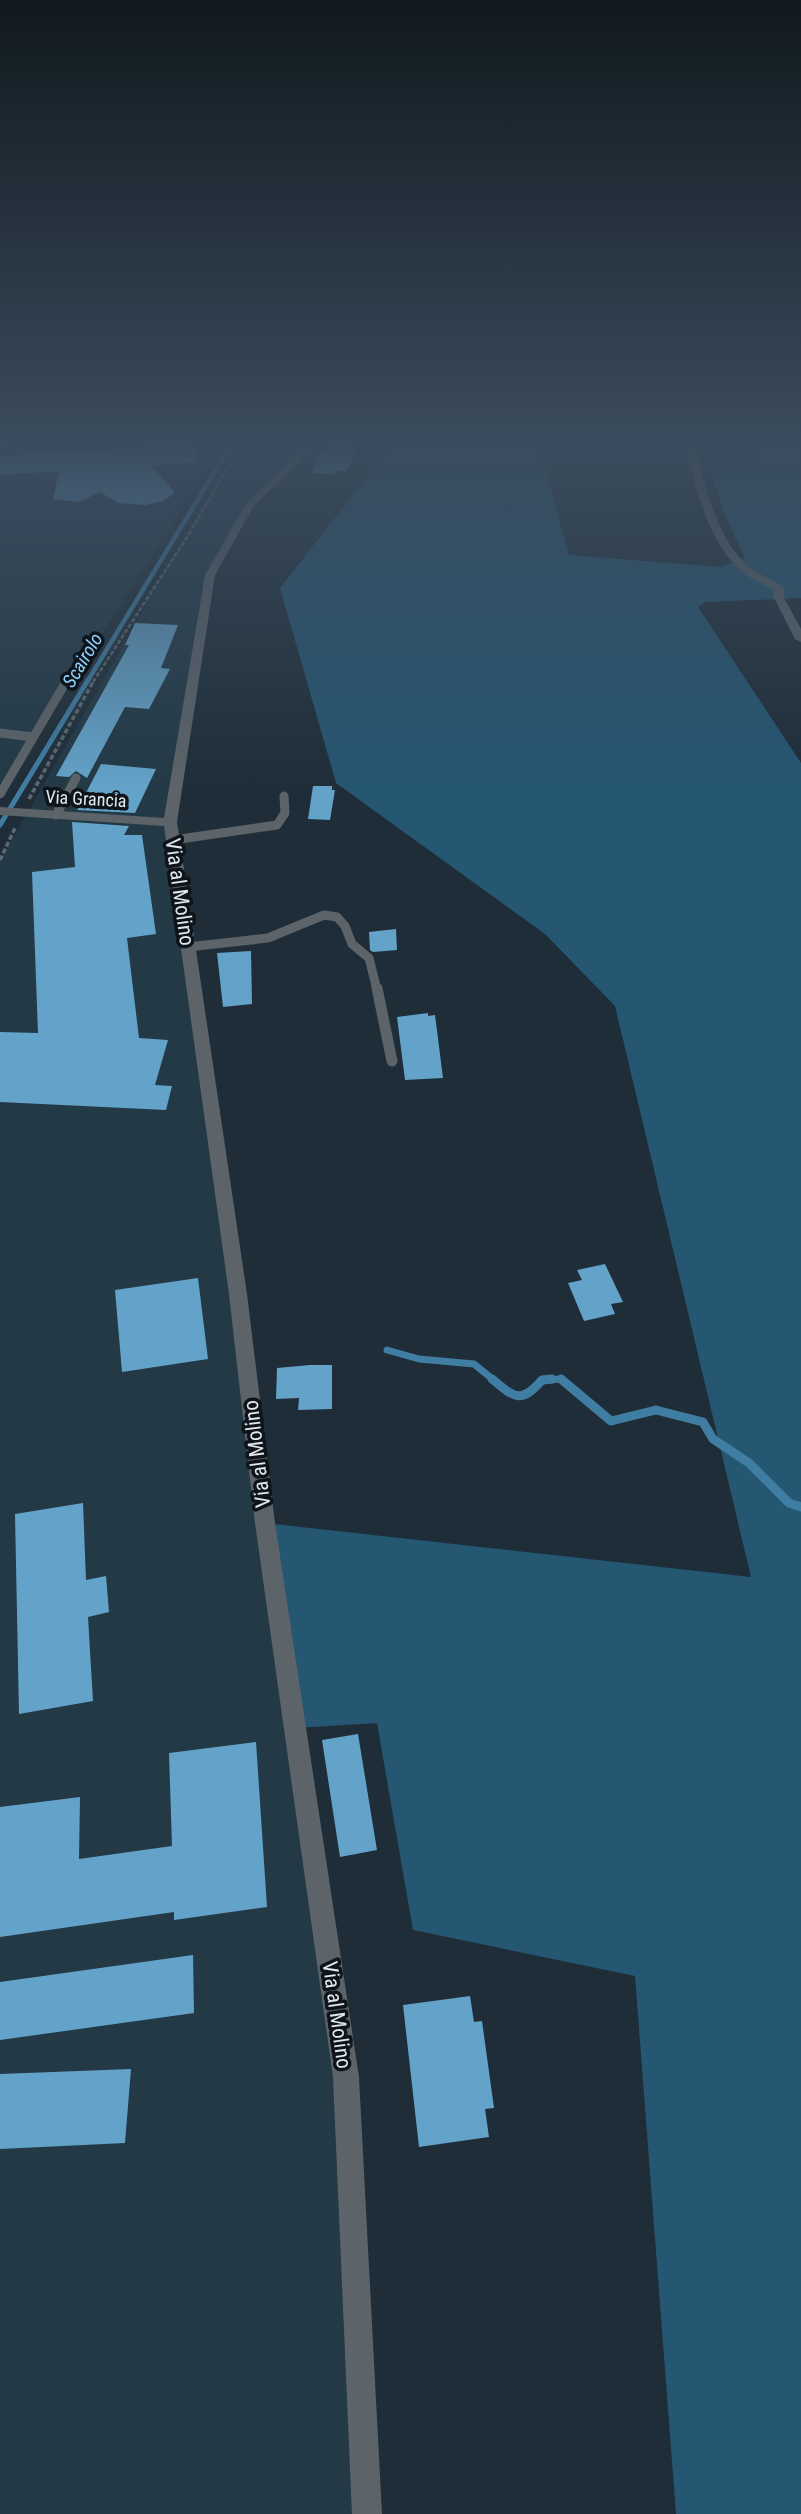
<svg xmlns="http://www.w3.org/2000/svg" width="801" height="2514" viewBox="0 0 801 2514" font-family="'Roboto Condensed',sans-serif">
	<rect width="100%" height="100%" fill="#1e2d37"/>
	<g fill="#233946">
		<path d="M0,440H225L40,732H32L0,783Z"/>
		<path d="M240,440H323L304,453L249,506L210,575L170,822L321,1902L366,2514H0V861Z"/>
	</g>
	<path fill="#255672" d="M396,440H537L569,555L721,567L745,558L726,518L708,465L753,464L758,451L754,440H801V598L705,602L698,607L801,763V2514H676L635,1976L413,1930L377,1723L297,1728L265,1523L751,1577L615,1006L545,934L336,783L280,588Z"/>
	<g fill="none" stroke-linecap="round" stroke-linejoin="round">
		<path stroke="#3f7da2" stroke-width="4.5" d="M87,682L234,440"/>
		<path stroke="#3f7da2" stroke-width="5" d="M0,825L88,680"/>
		<g stroke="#3f7da2" stroke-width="7">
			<path d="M387,1350L419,1359L474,1364L495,1381"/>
			<path d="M541,1381L560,1379L563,1381"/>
		</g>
		<g stroke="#3f7da2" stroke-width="9">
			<path d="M492,1379C515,1398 521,1404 542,1380L552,1379"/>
			<path d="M561,1379L611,1421L656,1410L703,1422L713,1439L749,1463L789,1503L801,1507"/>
		</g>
	</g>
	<g fill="#64a3c9">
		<path d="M337,442L356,446L349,468L346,471H335L334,474L312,473L317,458Z"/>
		<path d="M193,444L196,462L151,465L175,493L163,501L145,505L118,503L100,492L79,502L53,499L59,471L0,475V456Z"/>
		<path d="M135,623L178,625L161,668L170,669L149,709L125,707L87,778L76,771L69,777L56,776L129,645H125Z"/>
		<path d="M101,764L156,769L135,813L77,810Z"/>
		<path d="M313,786H332V790H335L330,820L308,819Z"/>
		<path d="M72,822L129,826L124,835H142L156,934L127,938L139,1038L168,1040L155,1085L172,1086L166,1110L0,1102V1032L38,1033L32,872L75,867Z"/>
		<path d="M396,929L397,950L373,952L370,950L369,932Z"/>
		<path d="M251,951L252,1004L223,1007L217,953Z"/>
		<path d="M428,1013V1016L435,1015L443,1078L405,1080L397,1017Z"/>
		<path d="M605,1264L623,1302L611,1304L615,1314L584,1321L568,1283L582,1280L577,1270Z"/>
		<path d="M198,1278L208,1359L122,1372L115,1290Z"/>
		<path d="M310,1365H332V1409L298,1410L299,1398L276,1399L277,1368Z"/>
		<path d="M83,1503L86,1580L106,1576L109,1612L88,1617L93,1701L19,1714L15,1514Z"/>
		<path d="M358,1734L377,1850L340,1857L322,1740Z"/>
		<path d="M256,1742L267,1907L174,1920V1912L0,1937V1807L80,1797L79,1859L172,1846L169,1753Z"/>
		<path d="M193,1955L194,2013L0,2040V1982Z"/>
		<path d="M470,1996L474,2022L482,2021L494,2108L485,2109L489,2137L419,2147L403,2005Z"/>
		<path d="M131,2069L125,2143L0,2149V2074Z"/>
	</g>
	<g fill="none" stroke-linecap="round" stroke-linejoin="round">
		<path stroke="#5c6972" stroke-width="2.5" stroke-dasharray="4.5 2" stroke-linecap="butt" d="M93,682L189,534L244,440"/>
		<g stroke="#5c6972" stroke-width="3.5" stroke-dasharray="5 2.5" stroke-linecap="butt">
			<path d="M29,799L94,680"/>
			<path d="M0,860L16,826"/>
		</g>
		<path stroke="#5d6469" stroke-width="7" d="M66,682L69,677"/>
		<g stroke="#5d6469" stroke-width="9">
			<path d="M0,733L33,737"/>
			<path d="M0,794L67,680"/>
			<path d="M56,815L76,778"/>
			<path d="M173,840L277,825L285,813L284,796"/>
			<path d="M188,947L268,938L324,915L337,917L345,926L352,944L369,958L377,990"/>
		</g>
		<path stroke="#5d6469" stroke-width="11" d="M377,988L392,1061"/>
		<g fill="#5d6469" fill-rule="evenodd">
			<path d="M317,440H328L307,455L253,507L215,575L177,822L247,1294L275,1523L359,2077L382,2514H352L333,2077L255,1523L229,1294L164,826L0,815V807L164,818L205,575L246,504L301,451Z"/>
			<path d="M683,440H693C705,481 714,536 748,566C759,576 775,579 785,589L783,596L801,629V642L795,639L773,596L774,590C763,584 750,579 741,571C705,539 696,483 683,440Z"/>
		</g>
		<path fill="#79858d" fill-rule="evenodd" d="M16,440H31L0,450V444Z"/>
	</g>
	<linearGradient id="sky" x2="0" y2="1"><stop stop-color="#10191e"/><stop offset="0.56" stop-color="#3b4c5e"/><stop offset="1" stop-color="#3b4c5e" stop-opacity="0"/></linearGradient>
	<rect width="801" height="792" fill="url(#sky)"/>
	<g text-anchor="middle" stroke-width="7" stroke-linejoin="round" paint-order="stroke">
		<g font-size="18" fill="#dfe9ef" stroke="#0e1419">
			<text transform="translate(86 799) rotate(3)" y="6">Via Grancia</text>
		</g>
		<g font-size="19" font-style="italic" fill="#8dd2fe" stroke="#0e1419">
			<text transform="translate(82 660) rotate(-59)" y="7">Scairolo</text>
		</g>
		<g font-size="21" fill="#dfe9ef" stroke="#0e1419">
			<text transform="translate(180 892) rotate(82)" y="7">Via al Molino</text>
			<text transform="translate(257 1454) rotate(-97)" y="7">Via al Molino</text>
			<text transform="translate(337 2015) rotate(82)" y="7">Via al Molino</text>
		</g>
	</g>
</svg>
